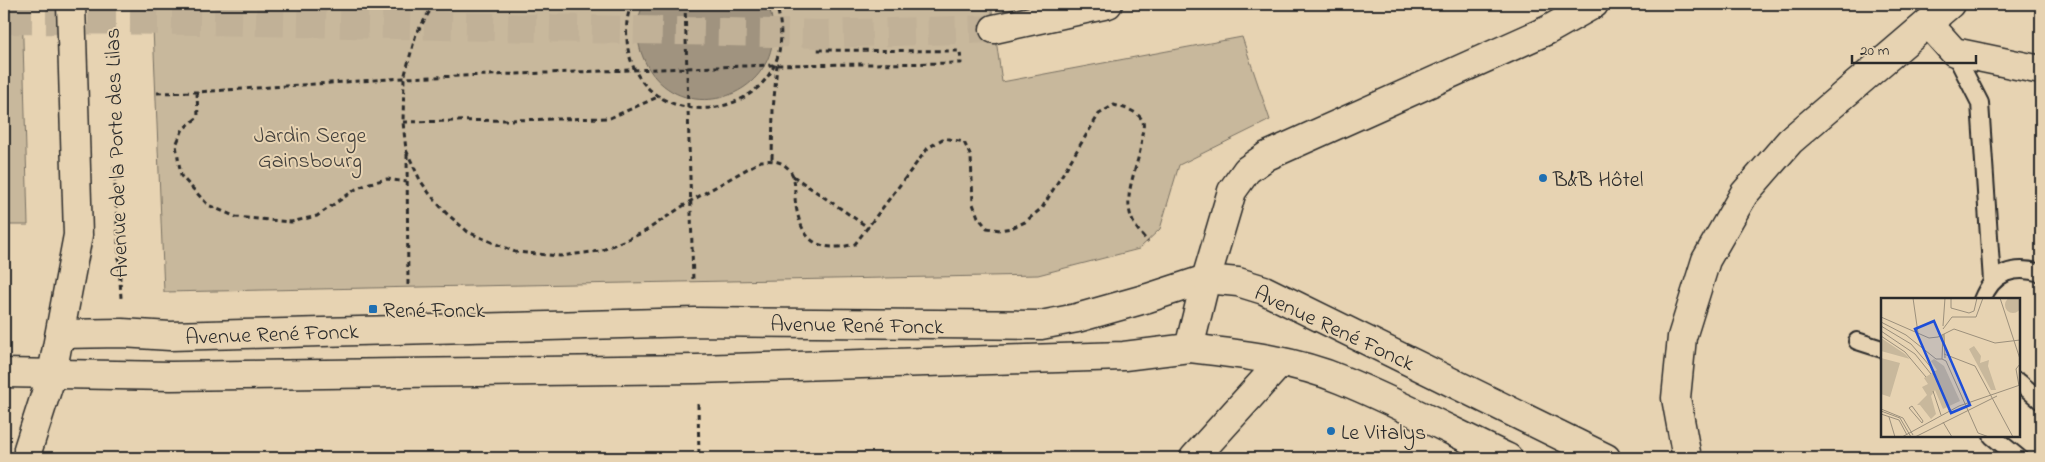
<svg xmlns="http://www.w3.org/2000/svg" width="2045" height="462" viewBox="0 0 2045 462" font-family="'Indie Flower',sans-serif">
	<rect width="100%" height="100%" fill="#e7d3b2"/>
	<filter id="ink" filterUnits="userSpaceOnUse"><feTurbulence type="fractalNoise" baseFrequency=".02" numOctaves="2"/><feDisplacementMap in="SourceGraphic" scale="10" xChannelSelector="R" yChannelSelector="G"/><feConvolveMatrix kernelMatrix="1 2 1 2 8 2 1 2 1" color-interpolation-filters="sRGB"/></filter>
	<g filter="url(#ink)">
		<g fill="#c8b89c" stroke="#7a7264">
			<path d="M4,4H22L28,225H4Z"/>
			<path d="M152,4H991L1002,82L1242,37L1270,120L1179,165L1160,229L1139,249L1038,275L164,292Z"/>
		</g>
		<path fill="#a0937f" stroke="#71695d" d="M644,4H768C800,97 671,139 641,52C636,37 636,18 644,4Z"/>
		<g fill="none" stroke-linecap="round" stroke-linejoin="round">
			<path stroke="#c1b197" stroke-width="28" stroke-dasharray="28 14" stroke-linecap="butt" d="M4,20L207,21L822,34L994,29"/>
			<defs>
				<g id="service">
					<path d="M1954,52L1980,103L1992,281"/>
					<path d="M1982,300C1993,272 2014,265 2041,273"/>
					<path d="M1857,341L1882,349"/>
					<path d="M2019,382L2041,401"/>
					<path d="M1992,436L2019,458"/>
				</g>
				<g id="minor">
					<path d="M1928,23L1954,52L2041,70"/>
					<path d="M1194,458L1281,362"/>
					<path d="M1687,458L1676,398L1682,337L1706,260L1744,194L1790,141L1950,4"/>
				</g>
				<g id="tertiary">
					<path d="M60,334L122,333L170,336L696,322L1041,325L1077,318L1148,298L1206,279L1238,282L1264,290L1606,458"/>
					<path d="M1189,348C1240,354 1294,360 1342,380C1398,403 1453,432 1508,458"/>
				</g>
				<g id="secondary">
					<path d="M4,373L171,376L697,369L1124,356L1189,348L1206,279"/>
					<path d="M28,458V449L52,374L78,235L71,4"/>
				</g>
				<g id="trunk">
					<path d="M994,29L1108,4"/>
					<path d="M1206,279L1232,191L1247,170L1267,156L1548,30L1594,4"/>
				</g>
			</defs>
			<use href="#service" stroke="#2b2b2b" stroke-width="20"/>
			<use href="#minor" stroke="#2b2b2b" stroke-width="31"/>
			<use href="#tertiary" stroke="#2b2b2b" stroke-width="31"/>
			<use href="#secondary" stroke="#2b2b2b" stroke-width="31"/>
			<use href="#trunk" stroke="#2b2b2b" stroke-width="31"/>
			<g stroke="#2b2b2b" stroke-width="3" stroke-dasharray="5 4" stroke-linecap="butt">
				<path d="M434,4L416,34L404,78L403,122L406,150L420,180L429,193L446,213L468,232L515,252L560,256L600,251L644,232L689,202L761,161C774,159 787,162 793,176C796,184 794,197 796,206C802,243 820,253 855,244L928,148L944,138L964,142L971,157L973,204L978,217L987,228L1000,230L1011,228L1025,222L1042,208L1099,114L1114,105C1124,108 1139,111 1143,122C1144,125 1143,131 1142,134C1142,160 1124,187 1130,213C1132,224 1141,234 1148,242"/>
				<path d="M632,4C625,18 626,34 628,49C646,147 811,118 776,4"/>
				<path d="M685,4L693,281"/>
				<path d="M197,92L198,117L183,129L176,145L181,176L208,205L236,217L291,222L317,216L356,189L370,183L387,179L407,182"/>
				<path d="M157,93L197,92L404,78L773,65L961,63L960,51L814,50"/>
				<path d="M403,122L610,118L660,96"/>
				<path d="M407,154L408,287"/>
				<path d="M772,159L773,110L777,65"/>
				<path d="M114,167L121,298"/>
				<path d="M793,176L869,228"/>
				<path d="M698,404L699,458"/>
			</g>
			<use href="#service" stroke="#e7d3b2" stroke-width="16"/>
			<use href="#minor" stroke="#e7d3b2" stroke-width="28"/>
			<use href="#tertiary" stroke="#e7d3b2" stroke-width="28"/>
			<use href="#secondary" stroke="#e7d3b2" stroke-width="28"/>
			<use href="#trunk" stroke="#e7d3b2" stroke-width="28"/>
		</g>
	</g>
	<g fill="#1f6fb2" stroke="#e7d3b2" stroke-width="2">
		<circle cx="1543" cy="178" r="5"/>
		<rect x="368" y="304" width="10" height="10" rx="2.5"/>
		<circle cx="1331" cy="431" r="5"/>
	</g>
	<g text-anchor="middle" stroke-width="4" stroke-linejoin="round" paint-order="stroke">
		<g font-size="22" fill="#43403c" stroke="#e7d3b2">
			<text x="310" y="142">Jardin Serge<tspan x="310" dy="25">Gainsbourg</tspan></text>
		</g>
		<g font-size="22" fill="#2b2b2b" stroke="#e7d3b2">
			<text transform="translate(115 153) rotate(-92)" y="8">Avenue de la Porte des Lilas</text>
			<text transform="translate(857 324) rotate(1)" y="8">Avenue René Fonck</text>
			<text transform="translate(1335 327) rotate(25)" y="8">Avenue René Fonck</text>
			<text transform="translate(272 333) rotate(-2)" y="8">Avenue René Fonck</text>
		</g>
		<g font-size="22" fill="#2b2b2b" stroke="#e7d3b2" text-anchor="start">
			<text x="1553" y="186">B&amp;B Hôtel</text>
			<text x="383" y="317">René Fonck</text>
			<text x="1341" y="439">Le Vitalys</text>
		</g>
	</g>
	<g transform="translate(1881 298)">
		<rect width="139" height="139" fill="#e7d3b2"/>
		<path d="M124 7a8 8 0 1 1 16 0a8 8 0 1 1-16 0ZM0,40L24,56L29,61L0,53ZM93,48L100,58L99,65L108,62L107,68L115,92H110L88,51ZM0,60L19,65L9,99L0,96ZM53,61L63,68L79,103L62,111L54,92L50,98L55,116L50,121L39,107H36L46,97L41,89L47,86L43,80L56,72L50,63Z" fill="#c8b89c"/>
		<path fill="none" stroke="#9c907c" stroke-width="1" d="M32,0L37,35M70,0V10L88,15L93,13L96,0M119,0L139,61M0,19L48,40L57,39L73,31L114,45L139,42M0,24L25,37L55,61H61M0,28L30,46L54,74M62,28L64,0M62,31L71,19H95L102,0M0,33L34,56L50,76M63,36L64,60M0,38L24,54L45,79M63,56L94,68L132,139M61,61L62,37M61,61L65,63L97,135L108,139M138,88L135,71L139,66M52,93L60,117M31,108L42,123L41,125L28,110ZM0,111L22,120L32,137M0,113L19,120L30,139M0,116L18,122L26,137M8,119L14,139M62,124L71,139M21,139L78,108L139,87M34,139L116,98"/>
		<path fill="#1d4ed8" fill-opacity="0.15" stroke="#1d4ed8" stroke-width="2.5" d="M53,23L89,107L70,115L34,31Z"/>
		<rect width="139" height="139" fill="none" stroke="#2b2b2b" stroke-width="2.5"/>
	</g>
	<rect width="2045" height="462" fill="none" stroke="#e7d3b2" stroke-width="20"/>
	<rect x="10" y="10" width="2025" height="442" fill="none" stroke="#2b2b2b" stroke-width="2" filter="url(#ink)"/>
	<path d="M1852 55v8h124v-8" fill="none" stroke="#2b2b2b" stroke-width="2.5"/>
	<text x="1860" y="55" font-size="15" fill="#2b2b2b" stroke="#e7d3b2" stroke-width="4" paint-order="stroke">20 m</text>
</svg>
